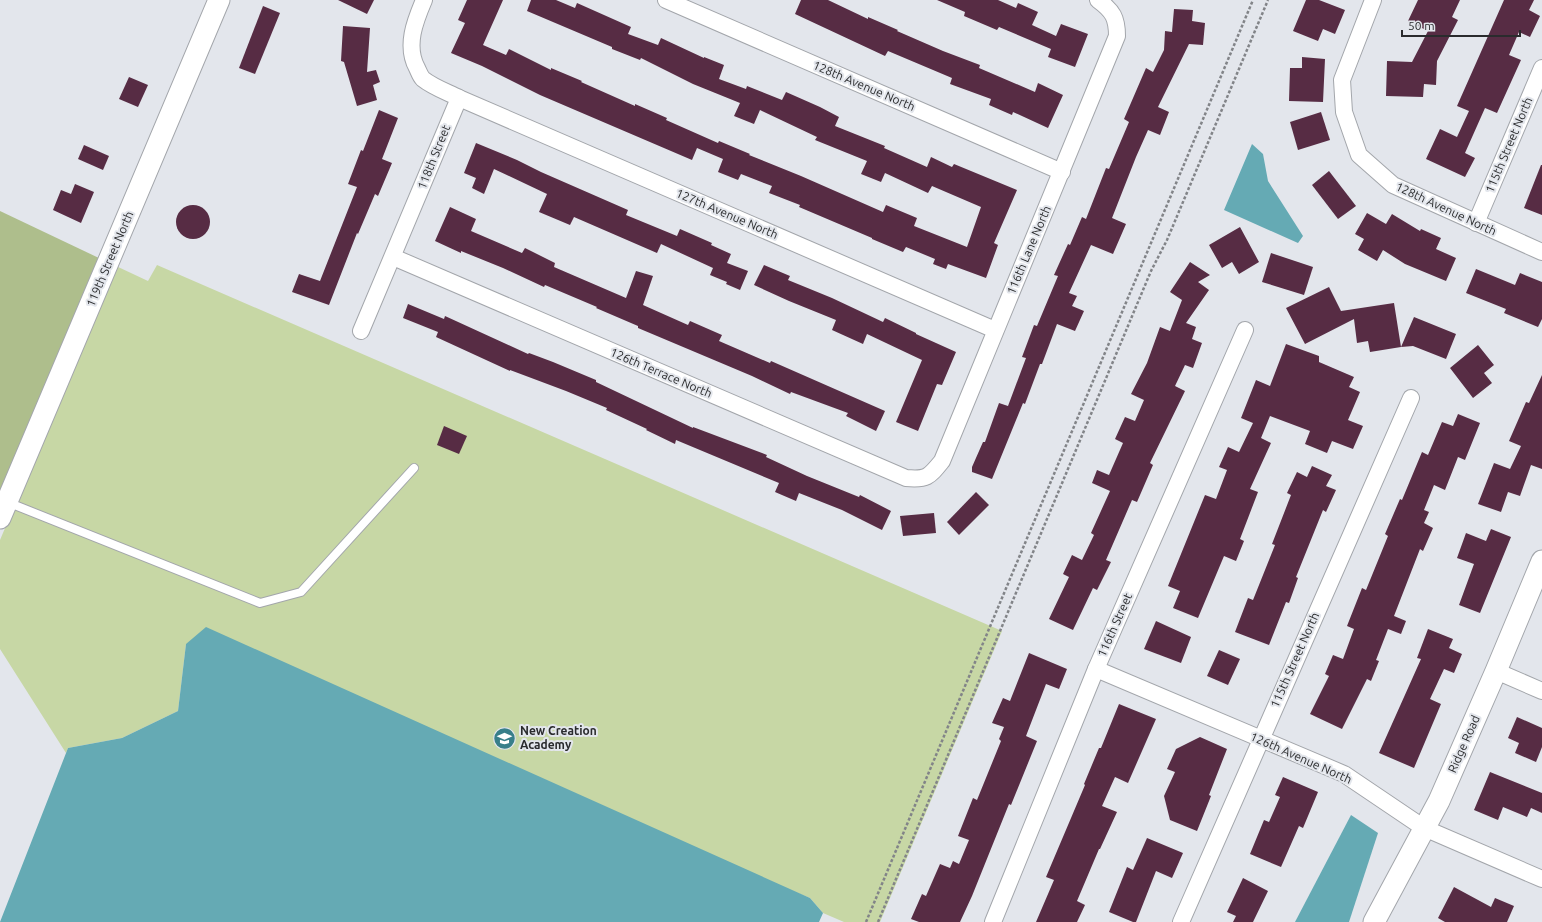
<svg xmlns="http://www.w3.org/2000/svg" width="1542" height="922" viewBox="0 0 1542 922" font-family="Ubuntu,sans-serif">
	<rect width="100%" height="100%" fill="#e3e6ec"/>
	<path fill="#c7d7a5" d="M157,265L1002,631L880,922H844L823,913L810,898L186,644L178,711L122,738L68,748L66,753L0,649V540L116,266L148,281Z"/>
	<path fill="#aebe8c" d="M0,211L101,259L0,496Z"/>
	<g fill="#65aab4">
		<path d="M1252,144L1263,154L1268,181L1303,236L1298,243L1224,210Z"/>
		<path d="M206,627L810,898L823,913L819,922H0L68,748L122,738L178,711L186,644Z"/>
		<path d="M1351,815L1378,833L1349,922H1295Z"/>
	</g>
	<g fill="#572c44">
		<path d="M338,0H374L367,14Z"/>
		<path d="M467,0H503L483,45L506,55L509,49L551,70V68L582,81L581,82L635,106V104L667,118L666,120L718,143L719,141L750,154L749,155L801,176L883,212L886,205L917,218L914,226L967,247L981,207L932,186L928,193L885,173L881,182L861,174L867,161L815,140L817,137L760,110L754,124L734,116L740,103L693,84L641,58L640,60L612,49V47L527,11L531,0H556L575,8L577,3L631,27L628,34L658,45L661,38L704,58V57L724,65L719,79L746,89L747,86L782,100L786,92L820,107L839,117L835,126L885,146L884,148L927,167L931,157L952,167L954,164L1017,190L994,243L998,245L986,278L948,264L946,269L933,264L935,259L906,247L903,252L872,239V238L799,207L800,205L769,193L772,186L741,174L738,180L718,172L723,159L697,148L692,160L540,95L482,66L451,53L465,23L458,20Z"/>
		<path d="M801,0H828L868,19V17L898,30L897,31L943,51L980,65L979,68L1035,92L1038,83L1063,95L1048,128L1013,112L1012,115L989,105L991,99L950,84L952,78L888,51L885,56L795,14Z"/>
		<path d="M937,0H998L1016,8L1018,3L1038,12L1032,25L1056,36L1061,24L1088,34L1075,67L1048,57L1051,49L999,27L997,30L964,16L965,12Z"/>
		<path d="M1306,0H1319L1345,10L1335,34L1323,29L1318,41L1293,31Z"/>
		<path d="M1418,0H1460L1452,17L1458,20L1437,61L1436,85L1424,84L1423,97L1386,96L1387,61L1412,62L1428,31L1408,21Z"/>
		<path d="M1504,0H1534L1529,10L1540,16L1530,37L1519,32L1509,55L1521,60L1497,113L1485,108L1465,153L1475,158L1465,177L1426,159L1440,129L1457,137L1469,111L1457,106Z"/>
		<path d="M263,6L280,13L255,74L239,68Z"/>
		<path d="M1174,9L1193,10L1192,21L1205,23L1203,45L1189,44L1158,107L1169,112L1160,135L1148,130L1136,157L1112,218L1126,224L1113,254L1091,245L1069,293L1077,296L1072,306L1084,311L1075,331L1057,324L1042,364H1040L1025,404L1023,403L992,479L972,472V467L983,442H985L999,403L1008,406L1026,358L1022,357L1034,325L1037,326L1058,276L1054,275L1068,244L1070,245L1082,217L1086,219L1106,168L1109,169L1129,122L1124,119L1146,68L1153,72L1164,50L1165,31L1172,32Z"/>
		<path d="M343,26L370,28L367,72L376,70L380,82L373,85L377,100L357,106L344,62L341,61Z"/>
		<path d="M1302,57L1325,59L1323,102L1289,101L1290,68H1302Z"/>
		<path d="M129,77L148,85L138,107L119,99Z"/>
		<path d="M379,110L398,118L382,159L392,163L378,196L375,194L358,234L357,233L329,305L292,292L299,274L320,281L357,187L348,184L361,150L363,151Z"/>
		<path d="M1321,112L1330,140L1298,150L1290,122Z"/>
		<path d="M476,143L517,160L541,172L628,210L626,215L677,236L680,229L712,243L711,245L731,254L727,263L748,271L740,290L726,284L727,282L710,275L713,268L661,244L657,253L574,217L570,225L539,212L547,194L494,169L484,194L472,188L476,178L464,173Z"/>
		<path d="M84,145L109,156L103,170L78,159Z"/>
		<path d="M1541,165H1542V215L1524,208Z"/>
		<path d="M1329,171L1356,206L1338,219L1312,185Z"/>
		<path d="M75,184L94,192L81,223L53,210L61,190L71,194Z"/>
		<circle cx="193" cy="222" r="17"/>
		<path d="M450,207L476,219L471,231L522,253L525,248L555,263L554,267L626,298L636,271L653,276L643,305L688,325L690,321L722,335L719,341L770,363L771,361L885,411L876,431L846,416L848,413L791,392L790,394L752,376L638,328V326L596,308L597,307L545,285L544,287L503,268L461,251V253L435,241Z"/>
		<path d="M1367,213L1386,224L1392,214L1420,231L1421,229L1441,238L1436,249L1456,258L1446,281L1405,264L1383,250L1377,261L1358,250L1364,239L1355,234Z"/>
		<path d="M1240,227L1259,262L1239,274L1232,262L1222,268L1209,245Z"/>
		<path d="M1271,253L1313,267L1304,295L1262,282Z"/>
		<path d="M1190,262L1210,275L1198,282L1209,290L1186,323L1196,327L1192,339L1202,343L1193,368L1185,365L1175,386L1185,391L1150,463L1153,465L1137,502L1132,500L1106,560L1111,562L1097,590L1093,588L1073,630L1049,619L1069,577L1063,574L1072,555L1082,560L1094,535L1091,533L1110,491L1092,483L1097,470L1109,475L1123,443L1115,439L1125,417L1135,421L1144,400L1131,394L1147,363L1160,327L1170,331L1182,300L1170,292Z"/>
		<path d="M764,265L790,276L788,280L832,298L883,322L885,318L916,333V334L956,352L942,385L937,384L918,431L896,422L922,360L867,334L863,344L832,330L836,320L789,301L754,285Z"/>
		<path d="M1476,269L1515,285L1520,273L1542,282V319L1538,327L1504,313L1506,309L1466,293Z"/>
		<path d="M1329,287L1341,311L1394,303L1401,347L1370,352L1368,341L1357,343L1354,319L1305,344L1286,308Z"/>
		<path d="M408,304L444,319L445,316L528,354L529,353L553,362L596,380V382L693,428V427L767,455L766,457L807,476L859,497L860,495L891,511L882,530L842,510L799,493L796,501L775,492L779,483L676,440L675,444L646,430L647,429L606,410L607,408L566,391L510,370V371L436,337L438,332L403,318Z"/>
		<path d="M1414,317L1456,334L1446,359L1413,346L1401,347Z"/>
		<path d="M1286,344L1319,356V362L1354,377L1349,387L1360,392L1348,420L1363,426L1353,449L1332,441L1327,453L1305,444L1310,431L1270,416L1261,438L1271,443L1250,489L1258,492L1240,539L1244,541L1236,561L1224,556L1198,618L1173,608L1180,591L1168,586L1205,495L1216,499L1227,470L1219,467L1228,447L1239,452L1253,423L1241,418L1256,380L1270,386Z"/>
		<path d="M1478,345L1494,365L1484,373L1492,383L1473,398L1450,368Z"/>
		<path d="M1542,375V469L1531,465L1520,496L1508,492L1501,512L1478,504L1494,463L1510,469L1521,446L1509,441L1526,402L1529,403Z"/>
		<path d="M1458,414L1480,423L1465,460L1458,457L1445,490L1434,485L1424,510L1429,512L1424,523L1433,528L1423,551L1420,549L1394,616L1406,621L1401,634L1388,629L1376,660L1379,661L1371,681L1367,679L1342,729L1310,714L1329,676L1325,674L1333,655L1343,659L1354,629L1347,626L1362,588L1366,590L1388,536L1385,534L1400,499L1402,500L1422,452L1428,455L1442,422L1453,426Z"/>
		<path d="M444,426L467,436L459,454L437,445Z"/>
		<path d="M1312,466L1332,475L1326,486L1336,490L1326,512L1323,510L1296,577L1298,578L1289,603L1286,602L1269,645L1235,632L1248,598L1253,600L1275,545L1272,544L1291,495L1287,493L1297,472L1307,477Z"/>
		<path d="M976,492L989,505L959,535L947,522Z"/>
		<path d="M934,513L936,533L903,536L900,516Z"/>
		<path d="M1491,529L1511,537L1480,613L1459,605L1474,564L1457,558L1466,533L1486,541Z"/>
		<path d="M1156,621L1191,637L1181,663L1144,649Z"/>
		<path d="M1428,629L1453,639L1449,648L1462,654L1454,673L1444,669L1430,699L1441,704L1414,768L1379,753L1421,659L1417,658Z"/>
		<path d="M1219,650L1240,659L1228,685L1207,676Z"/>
		<path d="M1029,653L1067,669L1059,689L1046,684L1026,736L1037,741L1011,805L1009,804L972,896L960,922H919L911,919L922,894L926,896L940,864L950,868L953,861L959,864L969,840L958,836L973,798L977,800L1001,741L999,739L1004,727L992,723L1003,698L1010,701Z"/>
		<path d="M1119,704L1156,719L1128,783L1115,777L1102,806L1117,812L1100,849H1099L1077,901L1085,905L1077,922H1036L1054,880L1046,877L1085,785L1084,784L1099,748H1101Z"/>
		<path d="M1517,717L1542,728V747L1536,762L1515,753L1519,743L1508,738Z"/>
		<path d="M1200,737L1227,749L1209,795L1211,796L1197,831L1170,820L1164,796L1175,772L1167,769L1176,749Z"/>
		<path d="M1490,772L1542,793V813L1531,808L1527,817L1503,807L1498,820L1474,810Z"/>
		<path d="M1283,777L1318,792L1303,828L1299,826L1281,867L1250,854L1264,820L1269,822L1280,797L1275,795Z"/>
		<path d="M1147,838L1183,853L1172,878L1156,871L1136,922H1133L1109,912L1127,867L1133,870Z"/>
		<path d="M1243,878L1268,891L1253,922H1233L1236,916L1227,912Z"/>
		<path d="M1454,887L1491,907L1495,898L1514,906L1507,922H1445L1438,918Z"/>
	</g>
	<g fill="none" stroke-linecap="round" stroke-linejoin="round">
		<defs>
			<path id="service" d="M7,502L260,603L301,592L414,468"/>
			<g id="minor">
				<path d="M666,0L1062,172"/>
				<path d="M1373,0L1342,80L1344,112L1359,155L1393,185L1542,252"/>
				<path d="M459,98L995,330"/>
				<path d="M1476,223L1542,68"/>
				<path d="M393,257L906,478C927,480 929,477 942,461L1117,36C1117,18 1113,11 1098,0"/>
				<path d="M361,331L459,98C447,92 433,87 423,79C420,76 419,72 417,68C405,46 415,21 424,0"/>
				<path d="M1096,669L1344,774L1424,828L1542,879"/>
				<path d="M1496,671L1542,691"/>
				<path d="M993,922L1096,669L1245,330"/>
				<path d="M1181,922L1411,398"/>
			</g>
			<g id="tertiary">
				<path d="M0,518L219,0"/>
				<path d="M1374,922L1439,801L1496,671L1542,561"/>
			</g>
		</defs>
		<use href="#service" stroke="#a3a6ab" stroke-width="10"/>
		<use href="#minor" stroke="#a3a6ab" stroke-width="18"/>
		<use href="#tertiary" stroke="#a3a6ab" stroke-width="23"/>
		<g stroke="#828488" stroke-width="2.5" stroke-dasharray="3 2" stroke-linecap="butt">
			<path d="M866,922L1253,0"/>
			<path d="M878,922L1151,271L1167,240L1268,0"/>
		</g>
		<use href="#service" stroke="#fff" stroke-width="8"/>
		<use href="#minor" stroke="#fff" stroke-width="16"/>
		<use href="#tertiary" stroke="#fff" stroke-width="21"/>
	</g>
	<defs>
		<symbol id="school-disc" viewBox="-11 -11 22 22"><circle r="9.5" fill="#387f8a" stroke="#e3e6ec"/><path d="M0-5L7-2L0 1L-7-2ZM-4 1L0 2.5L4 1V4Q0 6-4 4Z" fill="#fff"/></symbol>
	</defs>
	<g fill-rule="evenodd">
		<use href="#school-disc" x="492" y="726" width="25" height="25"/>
	</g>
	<g text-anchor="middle" stroke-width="4" stroke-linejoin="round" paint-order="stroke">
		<g font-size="12" fill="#2a2b2d" stroke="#e3e6ec">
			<text transform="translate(864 86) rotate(23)" y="4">128th Avenue North</text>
			<text transform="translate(1509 145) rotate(-67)" y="4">115th Street North</text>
			<text transform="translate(434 157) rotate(-68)" y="4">118th Street</text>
			<text transform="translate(1446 209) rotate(25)" y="4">128th Avenue North</text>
			<text transform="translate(727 214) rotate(23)" y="4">127th Avenue North</text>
			<text transform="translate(1029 250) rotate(-67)" y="4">116th Lane North</text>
			<text transform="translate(110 259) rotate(-67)" y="4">119th Street North</text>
			<text transform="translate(661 373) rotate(23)" y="4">126th Terrace North</text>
			<text transform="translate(1115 625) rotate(-66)" y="4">116th Street</text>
			<text transform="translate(1295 660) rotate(-66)" y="4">115th Street North</text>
			<text transform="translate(1464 744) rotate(-66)" y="4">Ridge Road</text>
			<text transform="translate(1301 758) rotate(24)" y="4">126th Avenue North</text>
		</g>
		<g font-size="12" font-weight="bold" fill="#2a2b2d" stroke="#e3e6ec" text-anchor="start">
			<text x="520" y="735">New Creation<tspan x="520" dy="14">Academy</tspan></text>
		</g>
	</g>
	<path d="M1402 30v6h118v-6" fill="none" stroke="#2a2b2d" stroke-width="2"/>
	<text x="1408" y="30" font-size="12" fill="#2a2b2d" stroke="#e3e6ec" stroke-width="3" paint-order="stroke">50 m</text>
</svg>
